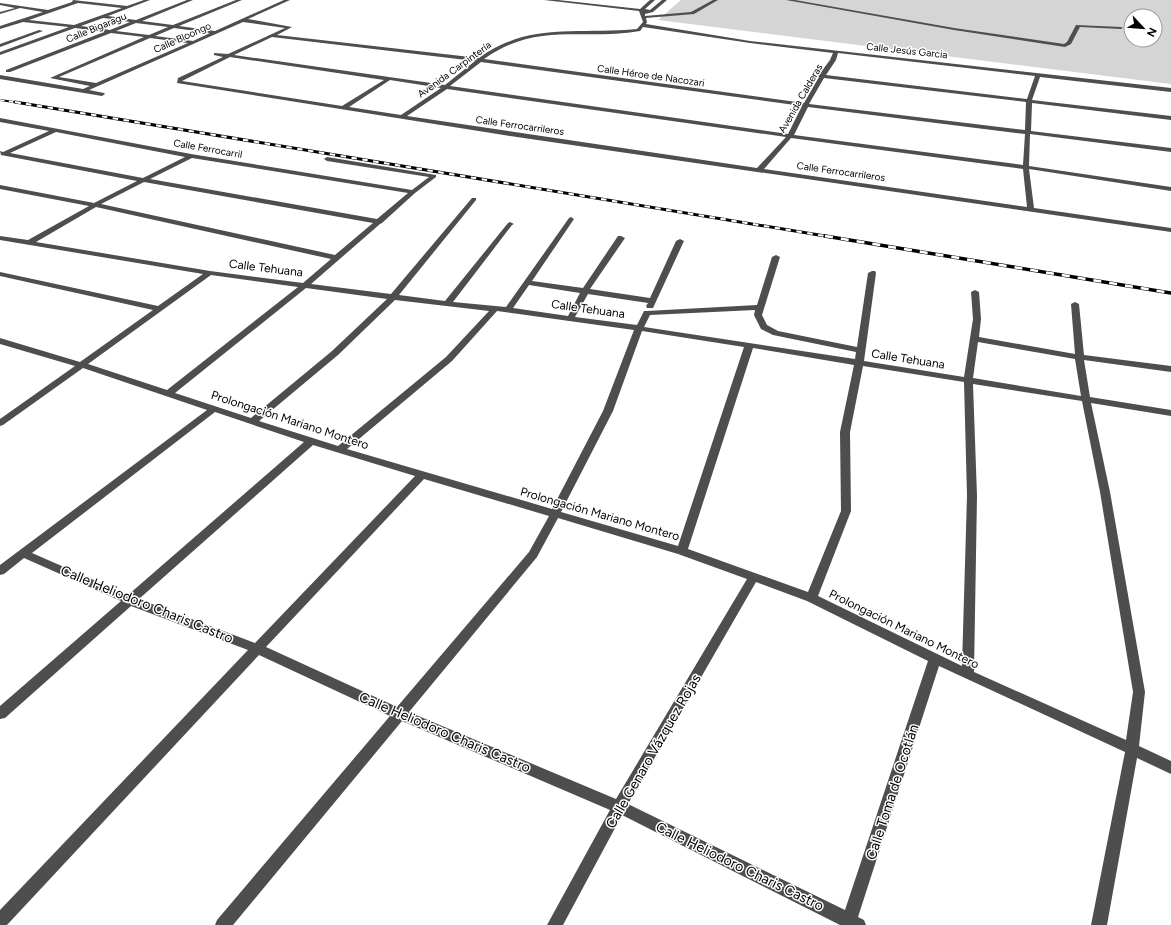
<svg xmlns="http://www.w3.org/2000/svg" width="1171" height="925" viewBox="0 0 1171 925" font-family="Figtree,sans-serif">
	<rect width="100%" height="100%" fill="#fff"/>
	<path fill="#d5d5d5" fill-rule="evenodd" d="M681,0H1171V84L658,20ZM1131,16H1155V40H1131Z"/>
	<g fill="none" stroke-linecap="round" stroke-linejoin="round">
		<g fill="#4e4e4e" fill-rule="evenodd">
			<path d="M73,0L127,6L144,0H150L108,16L136,20L187,0H193L142,21L173,25L236,0H242L179,26L215,31L284,0H290L248,19L292,27L277,35L479,58C530,21 578,35 637,29L643,22L639,11L544,0H558L640,9L650,0H655L645,9L650,10L662,0H667L653,12L645,14V16L691,12L713,0H718L694,14L646,18L647,22L646,24L750,41L1171,88V92L1040,77L1032,100L1171,116V120L1032,103L1031,131L1171,148V152L1030,134L1029,166L1171,187V191L1029,169L1034,208L1171,228V232L510,136L177,83L178,78L223,57L214,55V53L228,54L285,28L243,22L89,90L104,93L105,94L102,96L0,79V75L83,89L90,86L50,78L144,37L111,33L10,72H6V70L104,32L75,28L0,55V52L69,27L23,22L0,29V26L43,12L20,8L0,14V12L15,8L0,5V3L48,10L72,2ZM78,3L122,8L74,25L29,20ZM103,18H104L130,22L110,30L81,26ZM136,23L168,27L149,35L116,31ZM643,27L750,43L833,53L830,60L818,76L819,77L804,103L484,59C537,21 583,41 640,31ZM174,28L210,33L193,41L155,36ZM272,37L475,61L445,85L234,55ZM150,38L188,43L96,83L59,77ZM838,53L1035,76L1027,99L826,75L836,60ZM230,57L384,80L342,106L182,81ZM481,62L802,106L788,134L450,86ZM824,78L1026,102L1025,130L809,104ZM390,80L441,88L401,115L349,107ZM447,89L786,137L757,168L407,116ZM808,107L1025,134L1023,165L794,135ZM791,138L1023,169L1027,207L764,169Z"/>
			<path d="M786,0H795L954,28L1064,44L1067,42L1076,25L1121,27L1123,28L1121,29L1080,27L1071,44L1065,47L954,30Z"/>
			<path d="M39,30L43,31L0,47V44Z"/>
			<path d="M0,118L191,154L412,190L429,177L327,161L324,159L327,157L436,175V177L415,193L382,223L380,224L311,284L391,294L472,198H476V200L399,295L445,301L508,223L510,222L514,224L512,225L453,302L506,307L569,218L571,217L574,219L532,281L583,288L618,236H621L625,238L590,289L650,298L676,241L680,239L684,241L653,308H647L646,306L648,303L588,294L575,317L637,325L644,311H647L757,305L772,257L776,255L780,257L762,315L767,325L778,331L857,347L868,273L872,271H875L876,273L864,361L964,377L973,319L971,292L975,290L979,292L981,319L979,337L1075,354L1071,304L1075,302L1079,304L1084,355L1171,366V372L1084,360L1090,397L1171,410V416L1091,403L1110,492L1145,692L1139,746L1171,761V774L1137,758L1107,925H1091L1125,752L939,666L858,917L864,920L866,925H840L622,815L563,925H547L610,810L402,721L233,925H215L217,920L390,716L259,655L7,925H0V910L248,650L131,606L5,718L0,719V706L121,601L24,558L4,574L0,575V565L207,410L83,368L3,425L0,426V419L75,366L0,344V338L80,362L153,310L0,276V272L158,306L203,274L0,240V236L28,240L89,206L0,189V185L94,203L137,181L1,155L0,151L3,152L49,131L0,122ZM56,132L185,157L143,178L10,153ZM192,158L408,193L377,219L150,179ZM144,182L373,223L335,255L101,204ZM96,207L331,259L303,283L210,271L36,242ZM211,275L298,287L167,390L88,364ZM529,285L580,293L568,316L513,308ZM306,288L387,299L332,351L251,418L175,393ZM395,300L489,311L446,357L338,446L259,421L338,355ZM755,310L754,315L761,329L773,335L856,352L855,359L644,327L650,315ZM497,311L634,330L603,411L552,509L347,449L452,361ZM642,331L744,347L678,546L561,512L613,411ZM978,342L1075,359L1081,396L973,378ZM753,348L854,365L840,432L841,511L808,592L688,549ZM863,366L964,382L967,496L962,666L818,596L851,511L850,432ZM973,384L1082,401L1100,492L1133,692L1126,740L974,672L977,496ZM215,412L304,442L128,595L32,553ZM313,445L415,476L255,643L139,599ZM424,479L549,516L529,552L397,707L266,647ZM558,518L678,554L747,579L616,799L409,712L537,557ZM756,582L807,601L928,661L845,910L628,804Z"/>
		</g>
		<defs>
			<path id="rail-far2" d="M0,100L21,103"/>
			<path id="rail-far1" d="M15,102L831,237"/>
			<path id="rail" d="M825,236L1171,293"/>
		</defs>
		<use href="#rail-far2" stroke="#000" stroke-width="2"/>
		<use href="#rail-far1" stroke="#000" stroke-width="3"/>
		<use href="#rail" stroke="#000" stroke-width="3.5"/>
		<use href="#rail-far2" stroke="#fff" stroke-width="1.5" stroke-dasharray="4.5" stroke-linecap="butt"/>
		<use href="#rail-far1" stroke="#fff" stroke-width="2" stroke-dasharray="5.5" stroke-linecap="butt"/>
		<use href="#rail" stroke="#fff" stroke-width="2.5" stroke-dasharray="8" stroke-linecap="butt"/>
	</g>
	<g text-anchor="middle" stroke-width="3" stroke-linejoin="round" paint-order="stroke">
		<g font-size="10" fill="#000" stroke="#fff">
			<text transform="translate(96 27) rotate(-22)" y="4">Calle Bigaragu</text>
			<text transform="translate(182 37) rotate(-24)" y="4">Calle Bloongo</text>
			<text transform="translate(907 50) rotate(6)" y="4">Calle Jesús Garcia</text>
			<text transform="translate(454 69) rotate(-36)" y="4">Avenida Carpintería</text>
			<text transform="translate(651 75) rotate(8)" y="4">Calle Héroe de Nacozari</text>
			<text transform="translate(800 98) rotate(-60)" y="4">Avenida Calderas</text>
			<text transform="translate(520 125) rotate(8)" y="4">Calle Ferrocarrileros</text>
			<text transform="translate(208 148) rotate(10)" y="4">Calle Ferrocarril</text>
			<text transform="translate(841 171) rotate(8)" y="4">Calle Ferrocarrileros</text>
		</g>
		<g font-size="12" fill="#000" stroke="#fff">
			<text transform="translate(266 268) rotate(7)" y="4">Calle Tehuana</text>
			<text transform="translate(588 309) rotate(8)" y="4">Calle Tehuana</text>
			<text transform="translate(908 359) rotate(9)" y="4">Calle Tehuana</text>
			<text transform="translate(290 420) rotate(18)" y="4">Prolongación Mariano Montero</text>
			<text transform="translate(600 514) rotate(16)" y="4">Prolongación Mariano Montero</text>
			<text transform="translate(904 629) rotate(26)" y="4">Prolongación Mariano Montero</text>
		</g>
		<g font-size="14" fill="#000" stroke="#fff">
			<text transform="translate(147 604) rotate(22)" y="5">Calle Heliodoro Charis Castro</text>
			<text transform="translate(445 732) rotate(23)" y="5">Calle Heliodoro Charis Castro</text>
			<text transform="translate(653 751) rotate(-60)" y="5">Calle Genaro Vázquez Rojas</text>
			<text transform="translate(892 792) rotate(-72)" y="5">Calle Toma de Ocotlán</text>
			<text transform="translate(740 866) rotate(26)" y="5">Calle Heliodoro Charis Castro</text>
		</g>
	</g>
	<g transform="translate(1143 28) rotate(116)"><circle r="19" fill="#ffffff" stroke="#999999"/>
	<path d="M0-3L7 15L0 10L-7 15Z" fill="#000000"/>
	<text y="-6" font-size="11" font-weight="bold" text-anchor="middle" fill="#000000">N</text>
	</g>
</svg>
